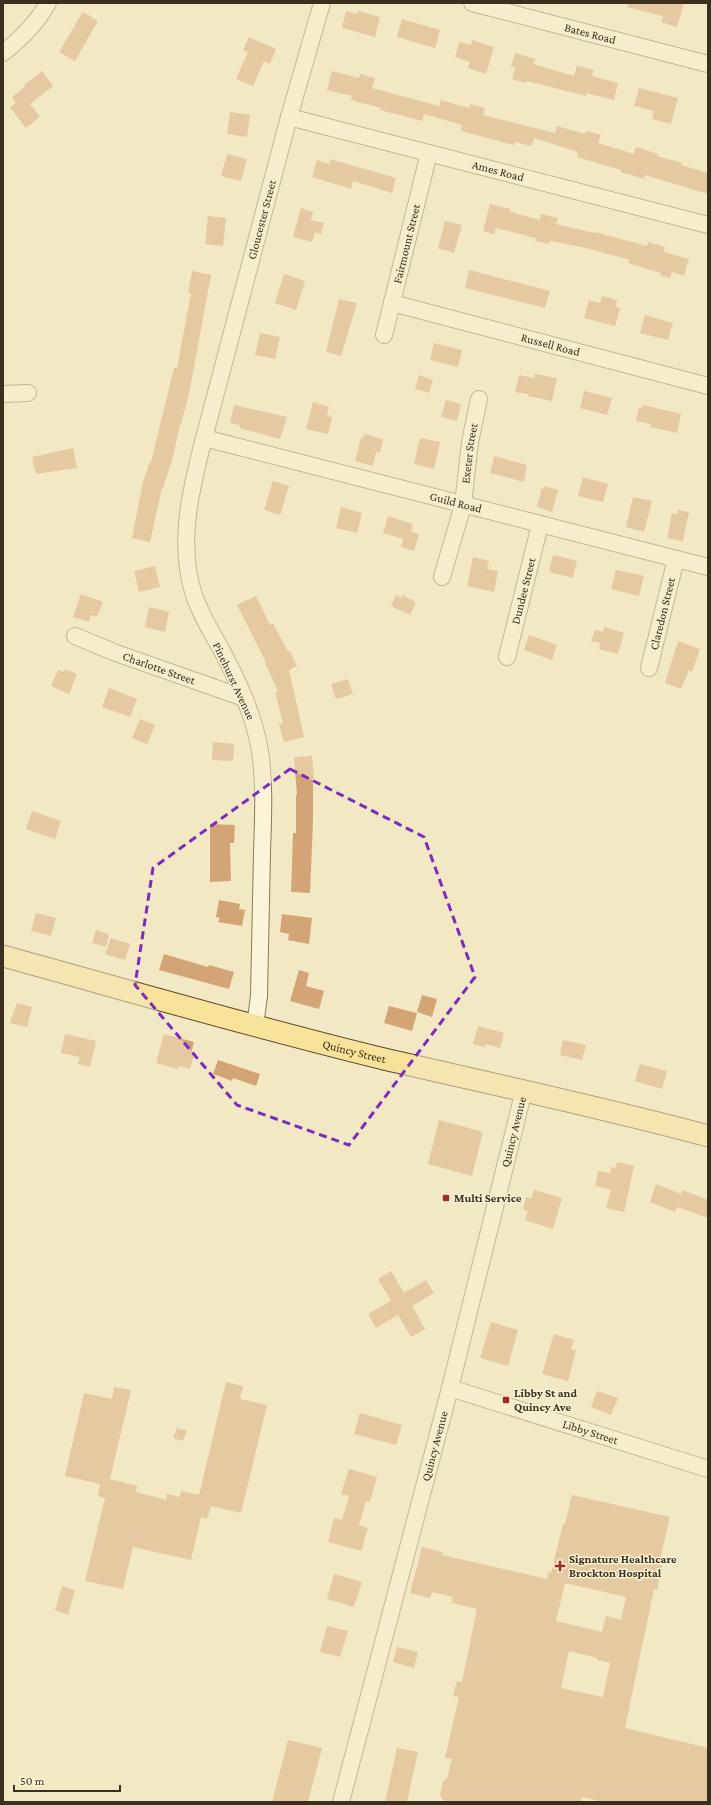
<svg xmlns="http://www.w3.org/2000/svg" width="711" height="1805" viewBox="0 0 711 1805" font-family="'Crimson Pro',serif">
	<rect width="100%" height="100%" fill="#f2e8c4"/>
	<g fill="#d3a576" fill-rule="evenodd">
		<path d="M628,3H684L677,27L661,22L663,16L627,7Z"/>
		<path d="M346,11L357,14L358,11L380,17L375,37L342,28Z"/>
		<path d="M83,12L98,21L75,61L59,52Z"/>
		<path d="M402,19L440,30L435,48L397,37Z"/>
		<path d="M249,37L276,49L270,64L264,61L253,86L236,79L248,52L243,50Z"/>
		<path d="M472,40L494,47L486,74L468,68L470,62L455,57L459,42L471,45Z"/>
		<path d="M515,53L535,59L533,64L574,76L577,66L594,70L592,76L618,83L614,100L586,93V96L527,81L526,83L512,79L515,68L511,66Z"/>
		<path d="M42,71L53,86L30,104L40,117L26,128L10,107L16,103L12,97L25,87L24,85Z"/>
		<path d="M332,71L359,78L360,74L375,78L372,88L439,106L441,100L469,108L471,104L485,108L483,115L555,133L557,126L585,134L586,131L601,135L598,143L634,154L636,147L658,154L657,156L682,163L681,165L708,173V194L645,175L644,179L621,172V170L577,157L578,152L534,138L532,146L515,142L514,145L461,131L462,125L424,114L422,121L380,110L381,108L351,100L352,96L327,90Z"/>
		<path d="M639,88L678,98L671,124L652,119L654,111L634,106Z"/>
		<path d="M230,112L250,115L247,137L227,134Z"/>
		<path d="M227,154L247,159L241,181L221,176Z"/>
		<path d="M330,159L396,178L392,193L353,181L351,189L312,177L317,160L329,164Z"/>
		<path d="M490,204L510,209V212L540,220L541,214L558,218L556,224L594,233L595,232L647,246L648,242L665,247L664,252L689,259L684,276L672,272L670,278L660,275L661,273L628,263L630,260L582,247L550,241L549,244L535,241L536,238L496,228L494,234L483,231Z"/>
		<path d="M301,208L313,212L311,220L324,223L321,234L315,232L312,242L293,237Z"/>
		<path d="M208,216L226,218L223,246L205,244Z"/>
		<path d="M445,221L462,225L454,253L438,248Z"/>
		<path d="M469,270L550,291L545,308L465,288Z"/>
		<path d="M192,271L211,275L189,394L181,424H180L173,457L163,488H162L150,542L132,538L143,482L150,461L151,462L174,368H177L191,293H188Z"/>
		<path d="M284,274L305,281L296,310L275,303Z"/>
		<path d="M602,296L617,300L616,307L620,308L615,326L584,318L589,300L600,303Z"/>
		<path d="M339,299L357,303L341,356L326,352Z"/>
		<path d="M645,315L673,323L668,340L640,333Z"/>
		<path d="M260,333L280,337L275,359L255,355Z"/>
		<path d="M434,343L462,350L458,367L430,360Z"/>
		<path d="M535,374L557,378L552,401L528,396V394L515,392L519,375L534,378Z"/>
		<path d="M419,375L433,380L429,393L415,389Z"/>
		<path d="M584,391L612,398L607,415L580,408Z"/>
		<path d="M446,400L461,404L457,421L441,417Z"/>
		<path d="M313,402L329,407L327,416L332,417L328,434L306,429Z"/>
		<path d="M234,405L287,417L280,439L240,428V425L230,423Z"/>
		<path d="M643,405L681,414L677,433L650,427L651,424L636,421L639,407L642,408Z"/>
		<path d="M364,434L383,439L380,453L376,452L373,466L355,461L361,438L363,439Z"/>
		<path d="M420,438L440,442L434,469L414,464Z"/>
		<path d="M73,448L77,468L36,474L32,457Z"/>
		<path d="M494,456L527,465L524,482L490,473Z"/>
		<path d="M583,477L608,484L603,502L578,496Z"/>
		<path d="M273,481L289,486L280,515L264,510Z"/>
		<path d="M545,486L558,490L552,512L537,507L542,488L544,489Z"/>
		<path d="M633,497L652,501L644,532L626,527Z"/>
		<path d="M341,507L362,513L357,533L336,528Z"/>
		<path d="M678,510L689,512L683,541L667,538L672,513L677,514Z"/>
		<path d="M388,516L413,524L411,532L419,534L414,551L401,547L403,539L383,533Z"/>
		<path d="M553,555L577,561L573,578L549,572Z"/>
		<path d="M473,557L489,561L487,569L498,571L494,592L467,586Z"/>
		<path d="M155,566L160,587L139,592L134,571Z"/>
		<path d="M616,570L644,576L639,596L611,589Z"/>
		<path d="M81,594L103,602L97,617L91,615L89,622L73,617Z"/>
		<path d="M396,595L401,598L402,595L416,602L410,615L391,606Z"/>
		<path d="M256,596L270,625L273,623L288,652L290,651L297,666L289,670L304,737L284,742L279,724L283,723L275,692L278,691L265,663L266,662L237,605Z"/>
		<path d="M149,607L169,612L165,632L145,627Z"/>
		<path d="M604,627L624,633L618,654L599,649L600,643L591,641L595,630L603,632Z"/>
		<path d="M529,635L557,645L552,660L524,650Z"/>
		<path d="M678,641L700,649L692,672L689,670L681,689L665,683Z"/>
		<path d="M65,669L77,674L69,694L51,686L58,670L64,672Z"/>
		<path d="M348,679L353,694L336,699L331,684Z"/>
		<path d="M109,688L137,699L130,717L102,707Z"/>
		<path d="M140,719L155,725L147,744L132,738Z"/>
		<path d="M213,742L234,744L233,761L212,760Z"/>
		<path d="M312,756L314,779H313V822L310,893L291,892L293,833H296V795H297L294,757Z"/>
		<path d="M32,811L61,821L55,839L26,829Z"/>
		<path d="M210,824L235,825L234,843H230L231,881L210,882Z"/>
		<path d="M219,900L240,904L239,909L245,910L242,926L218,922L220,918L216,917Z"/>
		<path d="M36,913L56,918L51,936L31,931Z"/>
		<path d="M282,914L312,918L309,944L288,940L289,934L280,932Z"/>
		<path d="M96,930L109,934L106,947L92,943Z"/>
		<path d="M111,938L130,944L125,960L105,954Z"/>
		<path d="M164,954L208,967L209,965L234,972L229,989L159,970Z"/>
		<path d="M299,970L309,973L306,986L324,991L319,1009L290,1001Z"/>
		<path d="M422,995L437,999L432,1017L417,1012Z"/>
		<path d="M17,1003L32,1007L27,1027L10,1023Z"/>
		<path d="M389,1006L417,1013L412,1031L384,1023Z"/>
		<path d="M478,1026L504,1033L500,1048L486,1044L485,1047L473,1044Z"/>
		<path d="M65,1034L96,1041L90,1067L78,1064L80,1057L61,1053Z"/>
		<path d="M164,1034L194,1042L191,1054L194,1055L190,1069L178,1066L177,1069L156,1063Z"/>
		<path d="M563,1040L586,1045L582,1060L560,1055Z"/>
		<path d="M218,1060L260,1074L256,1086L233,1078L232,1081L213,1074Z"/>
		<path d="M640,1064L667,1071L662,1089L635,1081Z"/>
		<path d="M439,1120L483,1132L472,1176L428,1164Z"/>
		<path d="M617,1162L634,1166L624,1212L606,1208L611,1190L595,1186L598,1171L610,1173L611,1167L616,1168Z"/>
		<path d="M656,1184L681,1194L682,1190L708,1200V1218L677,1207L675,1212L650,1202Z"/>
		<path d="M534,1190L562,1198L553,1229L525,1220L528,1211L523,1209L526,1197L531,1199Z"/>
		<path d="M391,1271L404,1293L426,1280L434,1293L412,1306L425,1329L411,1337L398,1315L376,1328L368,1314L391,1301L378,1279Z"/>
		<path d="M491,1322L518,1330L508,1366L480,1358Z"/>
		<path d="M554,1334L574,1340L571,1349L576,1351L568,1381L542,1374Z"/>
		<path d="M226,1382L243,1386L240,1399L267,1405L241,1513L211,1506L207,1519L201,1517L191,1560L133,1547L123,1589L85,1581L105,1498L98,1496L100,1484L65,1476L84,1393L112,1399L114,1387L131,1390L110,1479L137,1486L136,1492L166,1500L167,1494L180,1497L181,1491L199,1495Z"/>
		<path d="M597,1391L618,1398L611,1415L591,1407Z"/>
		<path d="M360,1413L402,1425L396,1445L354,1434Z"/>
		<path d="M177,1428L187,1431L183,1441L173,1438Z"/>
		<path d="M349,1469L377,1477L370,1502L366,1501L359,1525L368,1528L361,1551L328,1542L334,1518L342,1520L349,1496L341,1494Z"/>
		<path d="M572,1495L670,1517L659,1564L662,1565L657,1590L654,1589L625,1728L708,1748V1802H603L582,1797L581,1802H452L443,1800L440,1795L443,1781L447,1779L452,1759L445,1758L459,1697L453,1696L457,1681L462,1682L477,1609L452,1603L453,1597L432,1592L430,1598L410,1593L422,1547L442,1552V1555L547,1579L548,1572L551,1573L563,1524H565ZM565,1583L626,1597L621,1620L606,1616L602,1632L556,1621ZM569,1651L597,1658V1660L610,1663L603,1697L561,1688Z"/>
		<path d="M334,1574L362,1582L354,1607L327,1599Z"/>
		<path d="M62,1586L75,1590L68,1615L55,1610Z"/>
		<path d="M327,1626L348,1631L340,1657L320,1652Z"/>
		<path d="M397,1647L418,1652L414,1668L393,1662Z"/>
		<path d="M288,1740L322,1748L308,1802H272Z"/>
		<path d="M397,1748L418,1752L407,1802H385Z"/>
	</g>
	<g fill="none" stroke-linecap="round" stroke-linejoin="round">
		<defs>
			<g id="minor">
				<path id="s1" d="M472,3L708,64"/>
				<path d="M3,53C21,39 37,23 48,3"/>
				<path id="s2" d="M289,117L708,225"/>
				<path id="s3" d="M392,303L708,386"/>
				<path id="s4" d="M384,335L429,153"/>
				<path d="M3,394L28,393"/>
				<path id="s5" d="M204,438L708,567"/>
				<path id="s6" d="M442,577L463,505L470,442L479,399"/>
				<path id="s7" d="M75,636L116,653L244,698"/>
				<path id="s8" d="M507,657L540,525"/>
				<path id="s9" d="M649,668L676,559"/>
				<path id="s10" d="M255,1026L259,996C260,948 261,901 262,853C263,819 265,785 260,751C254,715 238,681 221,649C211,632 201,615 194,595C177,544 191,488 204,438L289,117L322,3"/>
				<path id="s11" d="M450,1388L708,1469"/>
				<path id="s12" d="M341,1802L450,1388L524,1090"/>
			</g>
			<g id="major">
				<path id="s13" d="M3,956C130,991 256,1028 384,1059C492,1084 601,1107 708,1136"/>
			</g>
		</defs>
		<use href="#minor" stroke="#8e7a58" stroke-width="18"/>
		<use href="#major" stroke="#5c472d" stroke-width="23"/>
		<use href="#minor" stroke="#fbf4d8" stroke-width="16"/>
		<use href="#major" stroke="#f7e299" stroke-width="21"/>
	</g>
	<path d="M0 0H711V1805H0ZM290,769L424,837L475,977L349,1145L237,1105L135,985L153,868Z" fill="#f2e8c4" fill-opacity=".55" fill-rule="evenodd"/>
	<path fill="none" stroke="#7b2cbf" stroke-width="3" stroke-dasharray="8 5" stroke-linejoin="round" d="M290,769L424,837L475,977L349,1145L237,1105L135,985L153,868Z"/>
	<g fill="#a22d23" stroke="#f8f1d4" stroke-width="1.5">
		<rect x="442" y="1194" width="8" height="8" rx="2"/>
		<rect x="502" y="1396" width="8" height="8" rx="2"/>
		<path d="M558 1560h4v4h4v4h-4v4h-4v-4h-4v-4h4z"/>
	</g>
	<g text-anchor="middle" stroke-width="3" stroke-linejoin="round" paint-order="stroke">
		<g font-size="12" fill="#3d2f1e" stroke="#f8f1d4">
			<text dy="4" stroke="none"><textPath href="#s1" startOffset="122">Bates Road</textPath></text>
			<text dy="4" stroke="none"><textPath href="#s2" startOffset="216">Ames Road</textPath></text>
			<text dy="4" stroke="none"><textPath href="#s10" startOffset="831">Gloucester Street</textPath></text>
			<text dy="4" stroke="none"><textPath href="#s4" startOffset="94">Fairmount Street</textPath></text>
			<text dy="4" stroke="none"><textPath href="#s3" startOffset="164">Russell Road</textPath></text>
			<text dy="4" stroke="none"><textPath href="#s6" startOffset="127">Exeter Street</textPath></text>
			<text dy="4" stroke="none"><textPath href="#s5" startOffset="260">Guild Road</textPath></text>
			<text dy="4" stroke="none"><textPath href="#s8" startOffset="68">Dundee Street</textPath></text>
			<text dy="4" stroke="none"><textPath href="#s9" startOffset="56">Claredon Street</textPath></text>
			<text dy="4" stroke="none"><textPath href="#s7" startOffset="90">Charlotte Street</textPath></text>
			<text transform="translate(234 681) rotate(65)" y="4">Pinehurst Avenue</text>
			<text dy="4" stroke="none"><textPath href="#s13" startOffset="364">Quincy Street</textPath></text>
			<text dy="4" stroke="none"><textPath href="#s12" startOffset="692">Quincy Avenue</textPath></text>
			<text dy="4" stroke="none"><textPath href="#s11" startOffset="147">Libby Street</textPath></text>
			<text dy="4" stroke="none"><textPath href="#s12" startOffset="368">Quincy Avenue</textPath></text>
		</g>
		<g font-size="12" font-weight="bold" fill="#3d2f1e" stroke="#f8f1d4" text-anchor="start">
			<text x="454" y="1202">Multi Service</text>
			<text x="514" y="1397">Libby St and<tspan x="514" dy="14">Quincy Ave</tspan></text>
			<text x="569" y="1563">Signature Healthcare<tspan x="569" dy="14">Brockton Hospital</tspan></text>
		</g>
	</g>
	<rect width="711" height="1805" fill="none" stroke="#3d2f1e" stroke-width="8"/>
	<path d="M14 1785v6h106v-6" fill="none" stroke="#3d2f1e" stroke-width="2"/>
	<text x="20" y="1785" font-size="12" fill="#3d2f1e" stroke="#f8f1d4" stroke-width="3" paint-order="stroke">50 m</text>
</svg>
